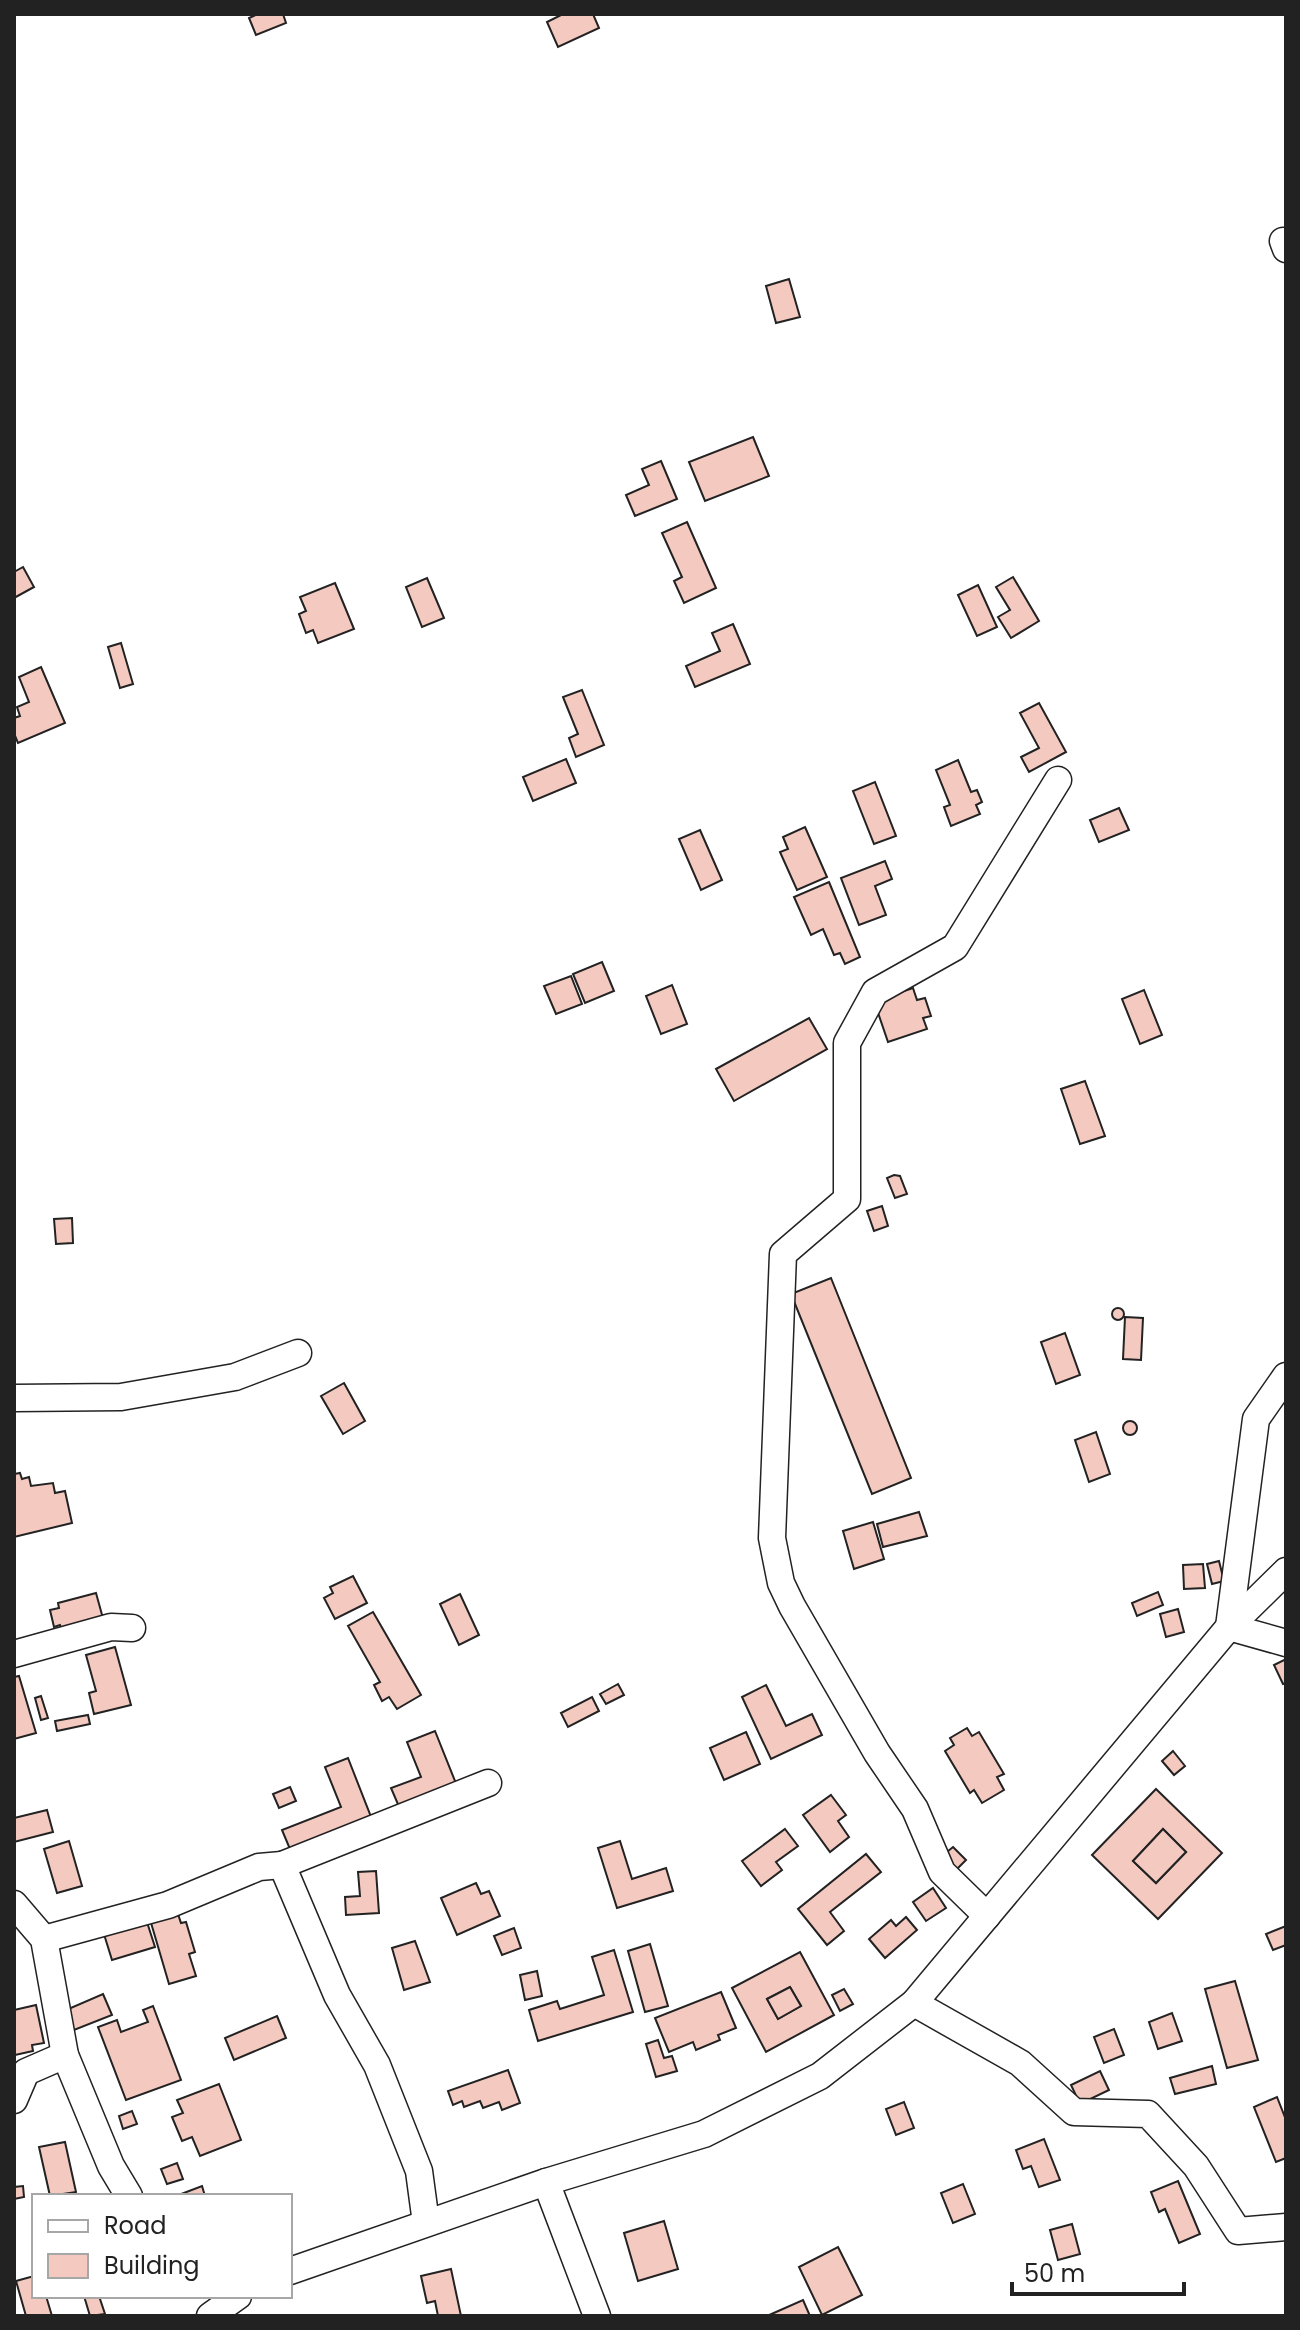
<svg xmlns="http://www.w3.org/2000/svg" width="1300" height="2330" viewBox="0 0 1300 2330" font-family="Poppins,sans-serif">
	<rect width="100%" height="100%" fill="#fff"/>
	<g fill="#f3c9c0" stroke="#222" stroke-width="2" fill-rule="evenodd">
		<path d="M283,14L286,23L256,35L249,18L258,14Z"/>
		<path d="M563,14H593L599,28L558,47L547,22Z"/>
		<path d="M789,279L800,317L776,323L766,286Z"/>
		<path d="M753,437L769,476L705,501L689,462Z"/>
		<path d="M661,461L677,499L635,516L626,495L649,485L642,469Z"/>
		<path d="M687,522L716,588L684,603L674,581L682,577L662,533Z"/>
		<path d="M23,567L34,587L14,598V572Z"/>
		<path d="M1013,577L1039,621L1011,638L998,617L1010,610L996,587Z"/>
		<path d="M427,578L444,618L422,627L406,587Z"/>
		<path d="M335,583L354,629L318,643L313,630L306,633L299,614L306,611L300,597Z"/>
		<path d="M978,585L997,627L977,636L958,595Z"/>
		<path d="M733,624L750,664L695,687L686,666L720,651L712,633Z"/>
		<path d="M121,643L133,684L120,688L108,647Z"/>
		<path d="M41,667L65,723L18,743L14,733V718L20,716L17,707L29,702L19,677Z"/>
		<path d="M582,690L604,745L576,757L569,738L578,734L563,697Z"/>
		<path d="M1039,703L1066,752L1029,772L1021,757L1039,748L1020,713Z"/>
		<path d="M566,759L576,783L533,801L523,777Z"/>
		<path d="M958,760L971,792L977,790L982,802L976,805L980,814L951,826L944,807L950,805L936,770Z"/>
		<path d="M875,782L896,836L874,844L853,791Z"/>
		<path d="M1119,808L1129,830L1099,842L1090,820Z"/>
		<path d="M805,827L827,877L797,890L780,852L788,849L783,837Z"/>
		<path d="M700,830L722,880L701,890L679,839Z"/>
		<path d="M885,861L892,879L875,886L886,915L859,925L841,878Z"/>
		<path d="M829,882L860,957L845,964L840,953L834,955L823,929L811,935L794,897Z"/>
		<path d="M602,962L614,991L585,1003L573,974Z"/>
		<path d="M571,976L582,1004L556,1014L544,986Z"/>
		<path d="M672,985L687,1024L661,1034L646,996Z"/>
		<path d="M913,988L917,1000L925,998L931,1016L923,1018L927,1029L888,1042L874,1001Z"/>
		<path d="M1144,990L1162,1035L1140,1044L1122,999Z"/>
		<path d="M809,1018L827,1049L734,1101L716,1069Z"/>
		<path d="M1085,1081L1105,1136L1080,1144L1061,1089Z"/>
		<path d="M894,1175L900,1176L907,1194L895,1198L887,1178Z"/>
		<path d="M882,1206L888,1226L874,1231L867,1211Z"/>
		<path d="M72,1218L73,1243L56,1244L54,1219Z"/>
		<path d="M831,1278L911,1478L872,1494L791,1294Z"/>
		<circle cx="1118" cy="1314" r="6"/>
		<path d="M1125,1317L1143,1318L1141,1360L1123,1359Z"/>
		<path d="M1065,1333L1080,1375L1056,1384L1041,1342Z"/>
		<path d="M344,1383L365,1421L343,1434L321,1396Z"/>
		<circle cx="1130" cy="1428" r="7"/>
		<path d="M1096,1432L1110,1474L1089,1482L1075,1440Z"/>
		<path d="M20,1473L22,1479L29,1477L31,1486L53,1483L55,1493L65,1491L72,1523L14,1537V1474Z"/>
		<path d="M919,1512L927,1536L883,1547L877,1524Z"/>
		<path d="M873,1522L884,1559L854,1569L843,1531Z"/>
		<path d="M1219,1561L1224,1581L1212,1584L1207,1564Z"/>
		<path d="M1203,1564L1205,1588L1184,1589L1183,1565Z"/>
		<path d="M353,1576L367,1603L335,1619L324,1598L333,1593L330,1587Z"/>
		<path d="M1158,1592L1163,1605L1137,1616L1132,1603Z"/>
		<path d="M96,1593L104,1622L62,1632L60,1625L54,1627L50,1610L59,1608L58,1603Z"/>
		<path d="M460,1594L479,1635L459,1645L440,1604Z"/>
		<path d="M1178,1609L1184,1632L1166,1637L1160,1614Z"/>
		<path d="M373,1612L421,1695L397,1709L389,1697L382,1701L374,1685L380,1682L348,1626Z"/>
		<path d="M115,1647L131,1705L94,1714L89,1693L96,1691L86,1655Z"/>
		<path d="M1286,1659V1683L1283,1684L1274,1665Z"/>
		<path d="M19,1676L36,1733L14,1739V1677Z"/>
		<path d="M618,1684L624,1695L606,1704L600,1694Z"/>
		<path d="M766,1685L786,1726L812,1714L822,1735L771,1759L742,1697Z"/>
		<path d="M41,1696L48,1718L41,1720L35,1698Z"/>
		<path d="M592,1697L599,1711L568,1727L561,1713Z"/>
		<path d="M88,1715L90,1724L57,1731L55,1721Z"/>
		<path d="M967,1728L972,1736L979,1732L1004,1774L997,1777L1004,1790L982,1803L974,1790L970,1793L945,1751L954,1745L950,1738Z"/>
		<path d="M435,1731L457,1786L400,1809L391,1788L421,1777L407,1742Z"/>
		<path d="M746,1732L760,1764L724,1780L710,1748Z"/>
		<path d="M1173,1751L1185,1766L1174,1775L1162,1761Z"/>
		<path d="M348,1758L373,1822L292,1854L282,1830L341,1807L325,1767Z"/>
		<path d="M290,1787L296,1801L279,1808L273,1794Z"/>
		<path d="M1156,1789L1222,1853L1158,1919L1092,1855ZM1163,1829L1186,1852L1156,1883L1133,1861Z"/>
		<path d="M831,1795L846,1815L838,1821L849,1837L830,1852L803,1815Z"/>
		<path d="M47,1810L53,1832L14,1842V1818Z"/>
		<path d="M785,1829L798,1846L776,1862L782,1870L761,1886L742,1861Z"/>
		<path d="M1163,1829L1186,1852L1156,1883L1133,1861Z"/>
		<path d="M69,1841L82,1886L57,1893L44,1849Z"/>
		<path d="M620,1841L632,1879L666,1868L673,1891L617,1908L598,1848Z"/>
		<path d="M953,1847L966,1860L955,1871L942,1856Z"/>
		<path d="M866,1854L881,1872L830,1912L844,1931L827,1945L798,1909Z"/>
		<path d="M376,1871L379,1913L346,1915L345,1897L360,1896L358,1872Z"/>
		<path d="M476,1883L481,1894L489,1891L500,1916L457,1935L441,1898Z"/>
		<path d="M933,1888L946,1908L926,1921L913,1902Z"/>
		<path d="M176,1908L181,1923L186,1922L195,1952L189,1954L196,1976L169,1984L149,1916Z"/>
		<path d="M906,1917L917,1930L885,1958L869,1939L891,1920L896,1926Z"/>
		<path d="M146,1919L155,1947L112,1960L103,1931Z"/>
		<path d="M1286,1926V1945L1273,1950L1266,1934Z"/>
		<path d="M514,1928L521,1948L502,1955L494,1936Z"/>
		<path d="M415,1941L430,1982L404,1990L392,1948Z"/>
		<path d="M650,1944L668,2006L645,2012L628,1951Z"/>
		<path d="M614,1950L633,2012L538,2041L529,2010L557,2001L560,2009L604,1995L592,1957Z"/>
		<path d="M800,1952L834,2015L766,2052L732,1988ZM790,1987L801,2006L778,2019L767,1999Z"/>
		<path d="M537,1971L542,1996L525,2000L520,1975Z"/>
		<path d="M1235,1981L1258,2060L1227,2068L1205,1989Z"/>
		<path d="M790,1987L801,2006L778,2019L767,1999Z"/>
		<path d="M844,1989L853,2004L840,2011L832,1995Z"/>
		<path d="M721,1992L736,2028L718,2035L720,2040L696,2050L693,2042L669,2052L655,2018Z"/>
		<path d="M103,1994L112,2015L74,2030L66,2010Z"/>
		<path d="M36,2005L44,2043L32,2045L33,2051L15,2055L14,2010Z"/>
		<path d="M153,2006L181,2080L126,2100L98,2027L117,2020L121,2032L148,2022L143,2010Z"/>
		<path d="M1172,2013L1182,2041L1158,2049L1149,2022Z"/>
		<path d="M277,2016L286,2038L234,2060L225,2038Z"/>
		<path d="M1114,2029L1124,2055L1104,2063L1094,2037Z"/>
		<path d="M658,2040L664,2058L672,2056L677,2071L656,2077L646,2044Z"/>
		<path d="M1212,2066L1216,2084L1175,2094L1170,2078Z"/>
		<path d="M508,2070L520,2103L502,2110L499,2102L483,2108L480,2101L464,2107L462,2101L453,2105L448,2091Z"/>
		<path d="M1100,2071L1109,2090L1080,2104L1071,2085Z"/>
		<path d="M219,2084L241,2140L200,2156L192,2137L182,2141L172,2117L183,2113L177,2100Z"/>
		<path d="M1277,2097L1286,2120V2158L1276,2162L1254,2107Z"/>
		<path d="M904,2102L914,2128L896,2135L886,2109Z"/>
		<path d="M132,2111L137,2124L123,2129L119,2116Z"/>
		<path d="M1044,2139L1060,2180L1039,2187L1031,2166L1023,2169L1016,2150Z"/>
		<path d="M65,2142L76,2192L50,2196L39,2147Z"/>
		<path d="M177,2163L183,2179L167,2184L161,2169Z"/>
		<path d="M1178,2181L1200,2234L1179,2243L1165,2209L1159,2212L1151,2192Z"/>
		<path d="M963,2184L975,2214L953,2223L941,2193Z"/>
		<path d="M23,2186L24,2197L14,2199V2187Z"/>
		<path d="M202,2186L205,2196H176Z"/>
		<path d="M664,2221L678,2269L638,2281L624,2233Z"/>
		<path d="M1072,2224L1080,2254L1058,2260L1050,2230Z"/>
		<path d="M838,2247L862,2295L822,2315L799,2267Z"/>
		<path d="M451,2269L461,2316H438L435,2301L427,2303L421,2276Z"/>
		<path d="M34,2276V2296H46L52,2316H26L16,2281Z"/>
		<path d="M84,2296H99L105,2314L90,2316Z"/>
		<path d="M803,2300L810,2316H767Z"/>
	</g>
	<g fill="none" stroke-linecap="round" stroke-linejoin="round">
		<defs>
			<g id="minor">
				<path d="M1283,241L1286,249"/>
				<path d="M1286,1376L1256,1419L1229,1627L1286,1643"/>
				<path d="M14,1398L121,1397L235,1377L298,1353"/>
				<path d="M14,1654L111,1627L132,1628"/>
				<path d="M14,1904L44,1939L65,2055L111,2166L129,2196"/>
				<path d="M987,1916L942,1872L915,1809L877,1753L792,1606L781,1583L772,1538L783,1254L847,1199V1043L875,992L955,947L1058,780"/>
				<path d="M44,1939L168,1905L259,1867L282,1865"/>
				<path d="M914,2003L1020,2063L1074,2112L1148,2114L1196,2166L1238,2231L1286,2227"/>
				<path d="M14,2100L26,2072L65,2055"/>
				<path d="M546,2182L597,2316"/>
				<path d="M426,2223L419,2171L377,2065L337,1995L282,1865L488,1783"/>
				<path d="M290,2271L546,2182L704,2134L820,2076L914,2003L1229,1627L1286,1571"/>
				<path d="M210,2316L238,2296"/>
			</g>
		</defs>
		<use href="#minor" stroke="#222" stroke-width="29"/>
		<use href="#minor" stroke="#fff" stroke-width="26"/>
	</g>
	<rect width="1300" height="2330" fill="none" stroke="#222222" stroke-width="32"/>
	<rect x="32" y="2194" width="260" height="104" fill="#ffffff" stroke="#a7a7a7" stroke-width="2"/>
	<rect x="48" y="2220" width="40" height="12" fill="#ffffff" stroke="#a7a7a7" stroke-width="2"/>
	<text x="104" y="2234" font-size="24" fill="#222222">Road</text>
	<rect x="48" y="2254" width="40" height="24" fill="#f3c9c0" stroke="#a7a7a7" stroke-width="2"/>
	<text x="104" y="2274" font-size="24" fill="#222222">Building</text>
	<path d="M1012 2282v12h172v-12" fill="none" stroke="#222222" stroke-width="4"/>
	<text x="1024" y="2282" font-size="24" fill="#222222" stroke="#ffffff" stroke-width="6" paint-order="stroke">50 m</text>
</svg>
